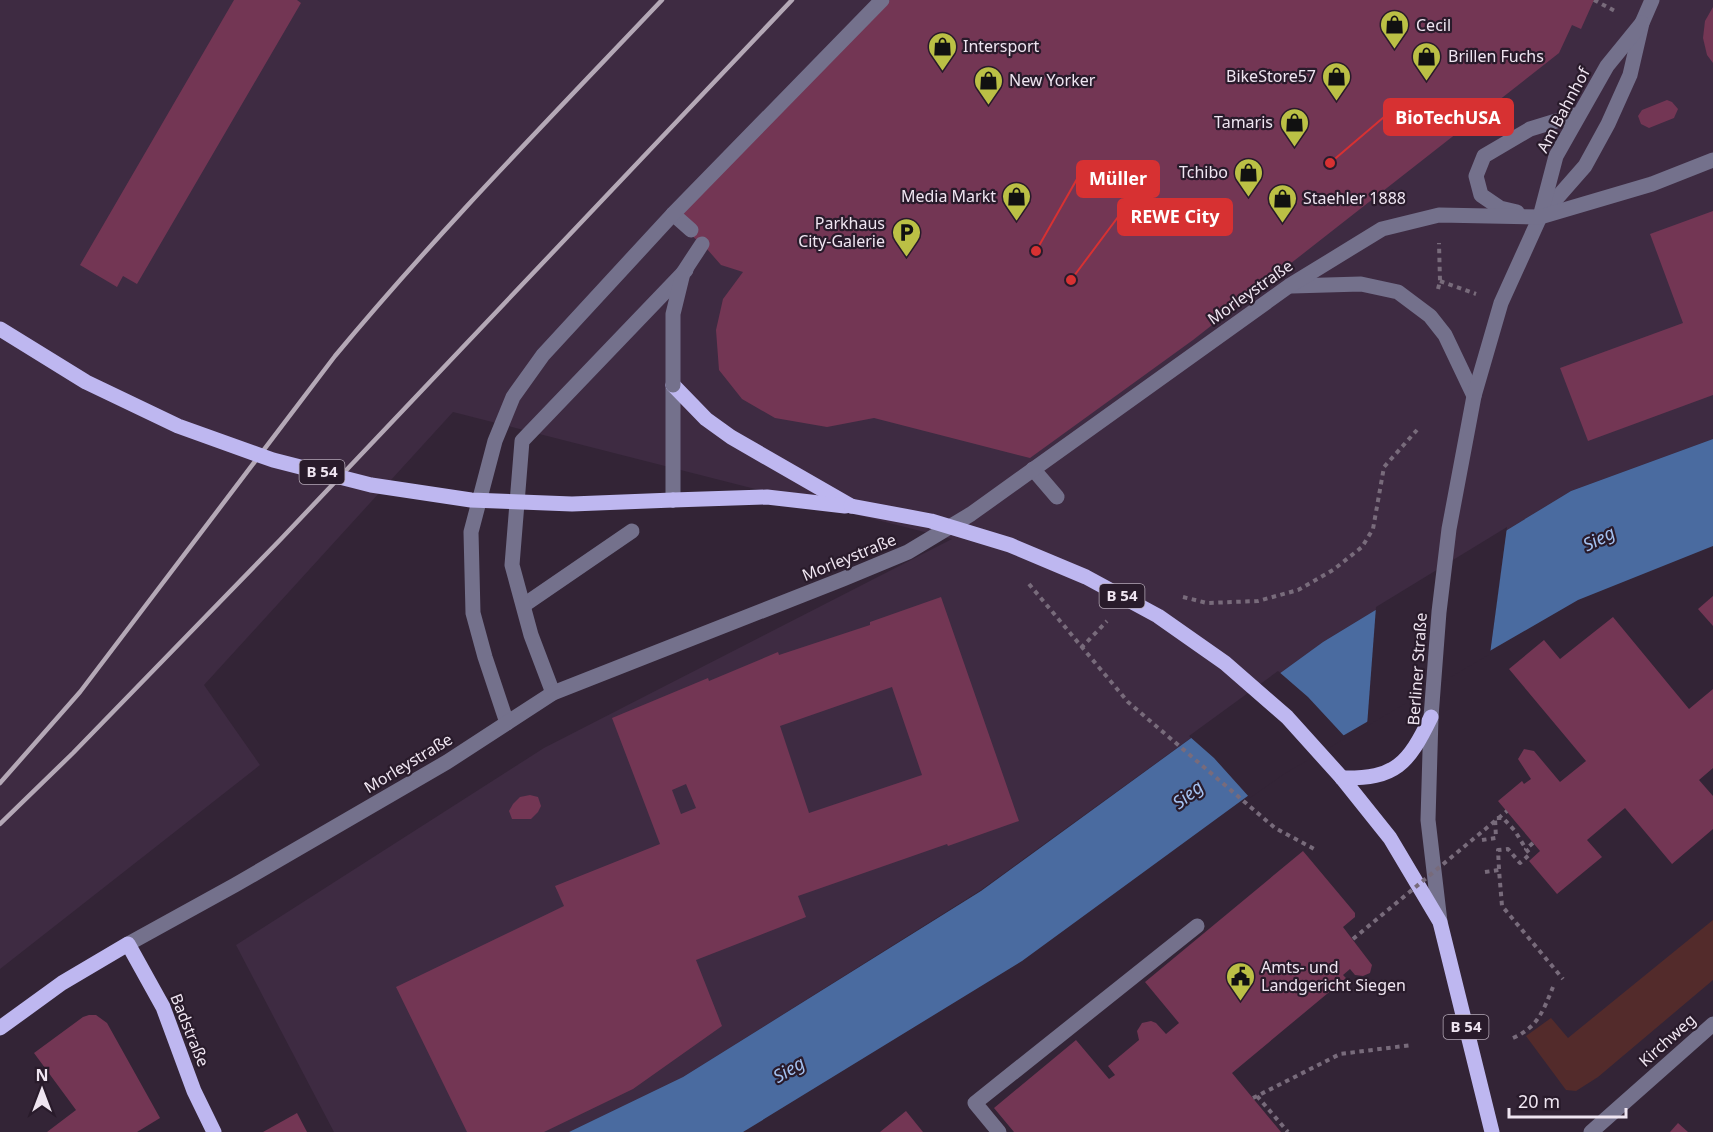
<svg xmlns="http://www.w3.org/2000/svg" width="1713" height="1132" viewBox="0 0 1713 1132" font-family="'Noto Sans',sans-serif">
	<rect width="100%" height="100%" fill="#332436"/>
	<path fill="#3e2b42" d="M0,0H1713V439L1571,491L1323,642L981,890L683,1077L569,1132H334L236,945L544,748L952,539L453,412L204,685L260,765L0,969Z"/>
	<path fill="#532b2b" d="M1713,920V980L1598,1077L1576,1091L1566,1090L1526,1036L1551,1018L1568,1038Z"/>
	<path fill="#4a6ba0" d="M1713,439V546L1578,600L1282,771L1022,961L743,1132H569L683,1077L981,891L1323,642L1571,491Z"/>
	<g fill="#332436">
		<path d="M1507,527L1490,654L1367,726L1376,607Z"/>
		<path d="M1278,671L1308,697L1346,738L1284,774L1250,798L1214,758L1189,736Z"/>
	</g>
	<g fill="#733654" fill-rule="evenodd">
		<path d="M234,0H297L301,3L137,284L123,276L117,287L80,265Z"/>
		<path d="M890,0H1594L1581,29L1572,25L1559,53L1193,340L1030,458L874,418L827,427L775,418L742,399L719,370L716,330L723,299L743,272L721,265L707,249L675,221Z"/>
		<path d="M1713,7V63L1707,55L1703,38L1705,21Z"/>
		<path d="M1667,100L1672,102L1678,109L1674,118L1649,128L1641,124L1638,116L1642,110Z"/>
		<path d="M1713,211V395L1588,441L1560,368L1683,323L1650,234Z"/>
		<path d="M1713,596V626L1698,609Z"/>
		<path d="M941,597L1019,821L948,846L947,844L798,896L806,917L696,960L722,1026L633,1089L544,1132H467L396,987L564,906L555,886L660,844L612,718L708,678L709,681L778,652L779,655L870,625V622ZM892,687L922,775L809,813L780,726ZM686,784L696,808L681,814L672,790Z"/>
		<path d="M1613,617L1689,709L1713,689V768L1699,780L1713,796V829L1672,864L1625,808L1587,840L1602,857L1557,894L1529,861L1540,851L1498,801L1522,781L1524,784L1531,779L1518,759L1524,749L1534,751L1560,782L1586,761L1509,669L1544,640L1560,659Z"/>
		<path d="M530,795L538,797L541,806L538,812L531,819H512L509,811L513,804L520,797Z"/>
		<path d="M1303,851L1355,913V917L1343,927L1372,965L1370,973L1363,976L1355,975L1350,969L1343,975L1346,978L1232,1073L1281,1132H1014L994,1108L1076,1040L1109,1079L1115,1075L1108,1066L1139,1040L1137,1031L1142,1023L1151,1021L1156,1023L1166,1034L1179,1023L1145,982Z"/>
		<path d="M89,1015H96L107,1023L160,1118L137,1132H47L76,1110L34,1053L83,1017Z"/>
		<path d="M906,1111L923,1132H880Z"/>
		<path d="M297,1113L307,1132H263Z"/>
		<path d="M1678,1123L1688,1132H1670Z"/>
	</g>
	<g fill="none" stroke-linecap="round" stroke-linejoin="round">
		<g stroke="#786b7b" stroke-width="4" stroke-dasharray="4.5 4.5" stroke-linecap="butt">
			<path d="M1594,0L1617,12"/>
			<path d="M1440,281L1476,294"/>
			<path d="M1438,289L1440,281L1439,243"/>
			<path d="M1029,584L1128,702L1275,828L1316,850"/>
			<path d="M1183,597L1207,603L1258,601L1298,590L1333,570L1362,547L1373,529L1384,467L1417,430"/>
			<path d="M1081,648L1107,621"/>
			<path d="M1482,840L1496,838L1495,818H1503L1515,831L1526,849"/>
			<path d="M1499,869L1498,850L1508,849L1520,863L1530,854L1526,849L1533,843"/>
			<path d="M1485,872L1499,870L1502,906L1563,979"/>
			<path d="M1513,1038C1538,1027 1543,1011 1553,987"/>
			<path d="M1257,1096L1288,1132"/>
			<path d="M1253,1098L1340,1054L1412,1045"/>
		</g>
		<g stroke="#74718c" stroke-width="15">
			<path d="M1517,212L1500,208L1481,195L1476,176L1484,156L1530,129L1579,114"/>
			<path d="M673,214L691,230"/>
			<path d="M1542,215L1585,166L1608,124L1630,75L1642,23L1652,0"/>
			<path d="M1292,286L1361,284L1398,292L1430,316L1445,335L1474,396"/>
			<path d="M673,385V500"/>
			<path d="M1033,469L1057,497"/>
			<path d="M524,605L632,531"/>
			<path d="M553,693L531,635L512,565L522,441L686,270"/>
			<path d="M507,723L485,657L473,613L471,532L495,441L513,397L543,355L673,214L882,0"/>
			<path d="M1440,922L1428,820L1431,717L1439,612L1449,529L1474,396L1501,303L1540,217L1556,156L1607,66L1642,23"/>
			<path d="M128,944L235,885L447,762L553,693L843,579L908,552L971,514L1289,286L1382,229L1439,215L1540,217L1652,184L1713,160"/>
			<path d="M999,1132L975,1103L1197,926"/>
			<path d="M1591,1132L1713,1024"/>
		</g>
		<g stroke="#beb7f0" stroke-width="15">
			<path d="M673,385L706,419L731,437L851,506"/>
			<path d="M673,500L767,497L845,506"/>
			<path d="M1342,778L1390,838L1440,922L1492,1132"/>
			<path d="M1342,778C1396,779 1408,764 1431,717"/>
			<path d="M0,1028L62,983L128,944L163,1007L194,1091L214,1132"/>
		</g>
		<g stroke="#b4a8b6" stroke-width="4.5">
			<path d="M0,783L80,692L335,356C438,232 551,117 662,0"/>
			<path d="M0,824L73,753L280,540L792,0"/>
		</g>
		<path stroke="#786b7b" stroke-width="4" stroke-dasharray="4.5 4.5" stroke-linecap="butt" d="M1353,939L1507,811"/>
		<path stroke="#74718c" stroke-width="15" d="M673,385V314L683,273L702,244"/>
		<g stroke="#beb7f0" stroke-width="15">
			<path d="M0,329L86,382L178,426L273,460L371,485L471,500L572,504L673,500"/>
			<path d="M851,506L931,521L1010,545L1086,577L1158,616L1225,663L1287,717L1342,778"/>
		</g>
	</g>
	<defs>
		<symbol id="shop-pin" viewBox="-11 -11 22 30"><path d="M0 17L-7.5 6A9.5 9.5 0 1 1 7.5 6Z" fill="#bbc045" stroke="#291b2b"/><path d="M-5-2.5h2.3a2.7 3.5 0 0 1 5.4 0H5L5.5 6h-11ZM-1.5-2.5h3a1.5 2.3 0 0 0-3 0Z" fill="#111"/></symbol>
		<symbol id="parking-pin" viewBox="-11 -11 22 30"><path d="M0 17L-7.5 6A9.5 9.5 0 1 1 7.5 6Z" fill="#bbc045" stroke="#291b2b"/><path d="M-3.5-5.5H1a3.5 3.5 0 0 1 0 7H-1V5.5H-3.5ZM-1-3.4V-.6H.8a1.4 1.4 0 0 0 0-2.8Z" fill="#111"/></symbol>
		<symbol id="civic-pin" viewBox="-11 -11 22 30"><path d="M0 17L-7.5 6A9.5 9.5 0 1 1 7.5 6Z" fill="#bbc045" stroke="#291b2b"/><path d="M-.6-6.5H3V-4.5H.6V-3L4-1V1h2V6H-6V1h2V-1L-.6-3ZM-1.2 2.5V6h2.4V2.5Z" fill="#111"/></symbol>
	</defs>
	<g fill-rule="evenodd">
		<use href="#shop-pin" x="1378" y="8" width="33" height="45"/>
		<use href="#shop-pin" x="926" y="30" width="33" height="45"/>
		<use href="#shop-pin" x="1410" y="40" width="33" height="45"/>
		<use href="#shop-pin" x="1320" y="60" width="33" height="45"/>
		<use href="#shop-pin" x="972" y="64" width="33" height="45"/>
		<use href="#shop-pin" x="1278" y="106" width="33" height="45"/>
		<use href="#shop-pin" x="1232" y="156" width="33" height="45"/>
		<use href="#shop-pin" x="1000" y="180" width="33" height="45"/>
		<use href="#shop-pin" x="1266" y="182" width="33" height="45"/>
		<use href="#parking-pin" x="890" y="216" width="33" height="45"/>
		<use href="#civic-pin" x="1224" y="960" width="33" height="45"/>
	</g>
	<g text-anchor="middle" stroke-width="4.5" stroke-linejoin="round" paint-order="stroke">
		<g fill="#291b2b" stroke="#b4a8b6" stroke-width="1.5">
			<rect x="299.5" y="460" width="45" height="24" rx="4.5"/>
			<rect x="1099.5" y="584" width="45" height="24" rx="4.5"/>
			<rect x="1443.5" y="1015" width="45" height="24" rx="4.5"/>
		</g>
		<g font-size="15" font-weight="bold" fill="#efe5f1">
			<text x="322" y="477">B 54</text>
			<text x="1122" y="601">B 54</text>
			<text x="1466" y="1032">B 54</text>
		</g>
		<g font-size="16" fill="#efe5f1" stroke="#291b2b" text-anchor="start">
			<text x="1416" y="31">Cecil</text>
			<text x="963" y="52">Intersport</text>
			<text x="1448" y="62">Brillen Fuchs</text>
			<text x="1316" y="82" text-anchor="end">BikeStore57</text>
			<text x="1009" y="86">New Yorker</text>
			<text x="1273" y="128" text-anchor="end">Tamaris</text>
			<text x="1228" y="178" text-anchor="end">Tchibo</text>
			<text x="996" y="202" text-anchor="end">Media Markt</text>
			<text x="1303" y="204">Staehler 1888</text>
			<text x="885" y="229" text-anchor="end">Parkhaus<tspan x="885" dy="18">City-Galerie</tspan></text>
			<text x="1261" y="973">Amts- und<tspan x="1261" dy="18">Landgericht Siegen</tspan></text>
		</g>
		<g font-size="16" fill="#efe5f1" stroke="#291b2b">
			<text transform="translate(1563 110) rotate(-62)" y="6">Am Bahnhof</text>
			<text transform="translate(1250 292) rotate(-35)" y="6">Morleystraße</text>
			<text transform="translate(849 557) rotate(-22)" y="6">Morleystraße</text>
			<text transform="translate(1417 669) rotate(-86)" y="6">Berliner Straße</text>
			<text transform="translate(408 763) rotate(-31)" y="6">Morleystraße</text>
			<text transform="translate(190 1030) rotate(68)" y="6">Badstraße</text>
			<text transform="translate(1667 1040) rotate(-42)" y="6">Kirchweg</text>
		</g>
		<g font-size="18" font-style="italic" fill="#a4c1f0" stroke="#291b2b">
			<text transform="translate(1599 539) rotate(-27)" y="6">Sieg</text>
			<text transform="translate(1188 795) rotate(-39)" y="6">Sieg</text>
			<text transform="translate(789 1070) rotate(-30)" y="6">Sieg</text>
		</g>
	</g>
	<path fill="none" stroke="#d73132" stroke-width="2" d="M1330 163L1384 117M1036 251L1077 179M1071 280L1118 217"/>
	<g fill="#d73132" stroke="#291b2b" stroke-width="2">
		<circle cx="1330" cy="163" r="6"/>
		<circle cx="1036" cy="251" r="6"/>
		<circle cx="1071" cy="280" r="6"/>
	</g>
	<g fill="#d73132" stroke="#d73132" stroke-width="2">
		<rect x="1384" y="99" width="129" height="36" rx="6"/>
		<rect x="1077" y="161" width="82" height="36" rx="6"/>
		<rect x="1118" y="199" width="114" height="36" rx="6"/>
	</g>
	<g font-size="18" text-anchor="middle" font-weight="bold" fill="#fff">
		<text x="1448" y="124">BioTechUSA</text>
		<text x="1118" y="185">Müller</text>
		<text x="1175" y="223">REWE City</text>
	</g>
	<g transform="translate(42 1090)" stroke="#291b2b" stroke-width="4.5" paint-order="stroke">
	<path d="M0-4.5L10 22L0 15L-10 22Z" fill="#efe5f1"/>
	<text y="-9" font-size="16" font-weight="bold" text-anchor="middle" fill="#efe5f1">N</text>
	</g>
	<path d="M1509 1108v9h117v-9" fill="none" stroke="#efe5f1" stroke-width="3"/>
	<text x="1518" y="1108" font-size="18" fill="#efe5f1" stroke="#291b2b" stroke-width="4.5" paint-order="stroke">20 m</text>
</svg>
